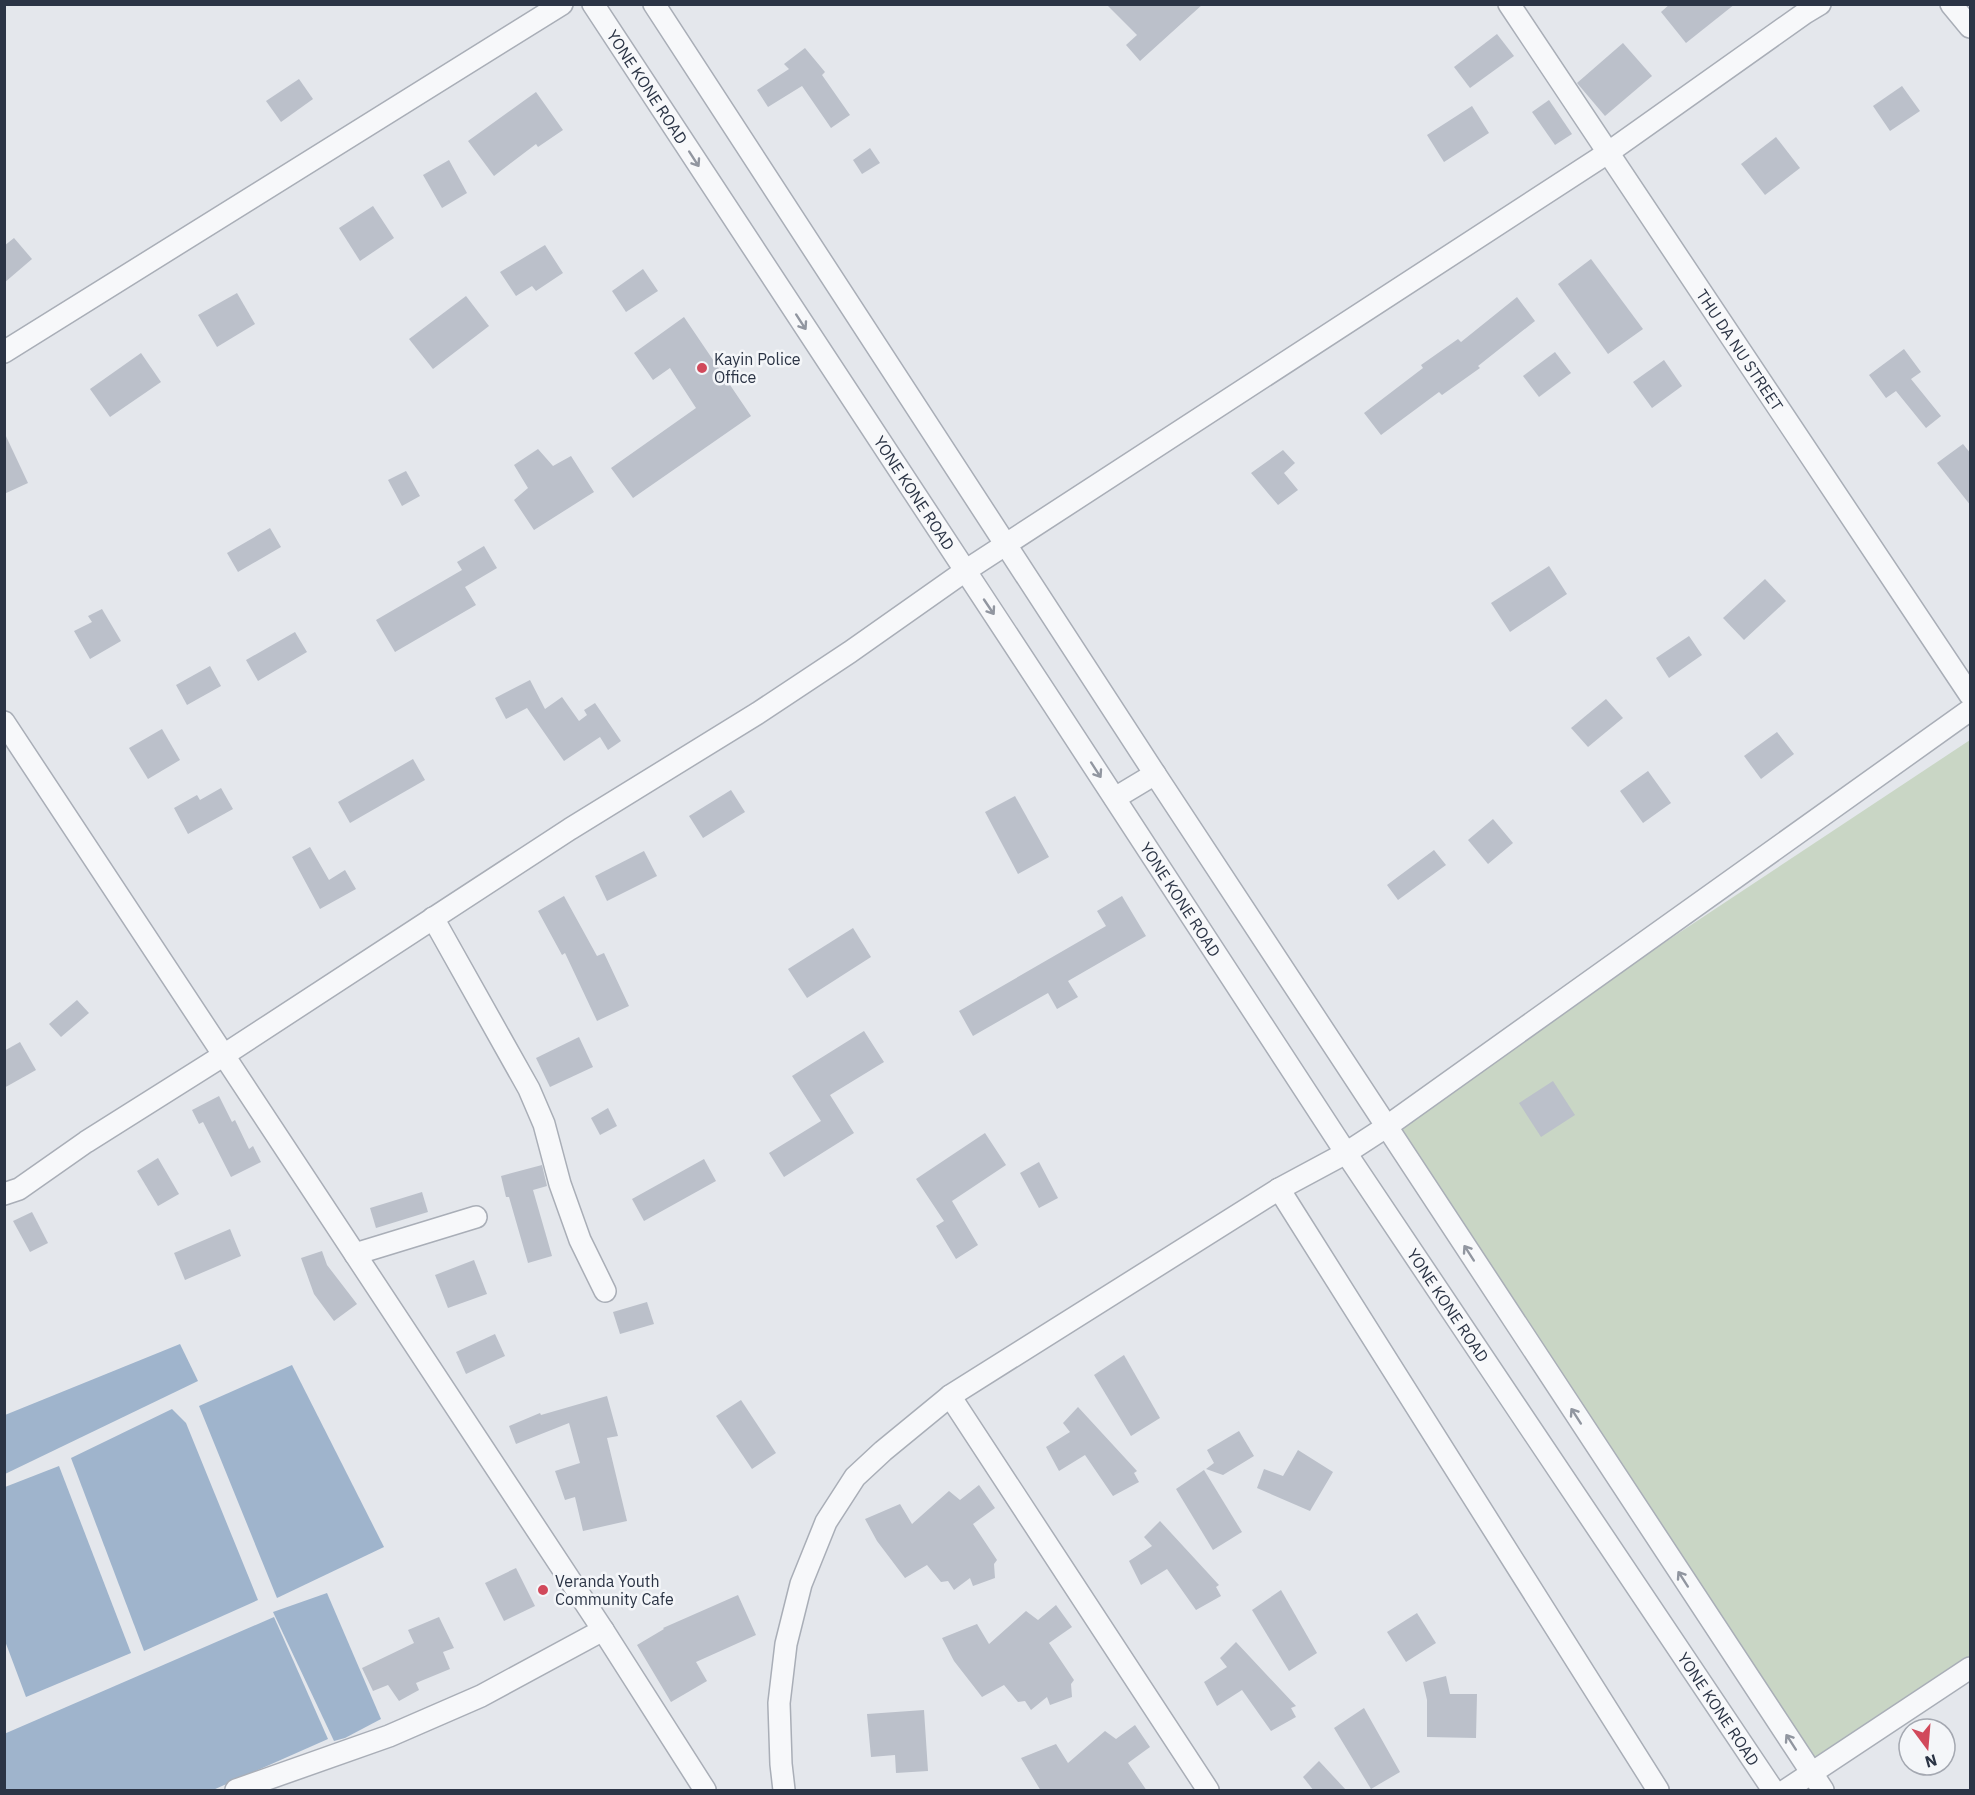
<svg xmlns="http://www.w3.org/2000/svg" width="1975" height="1795" viewBox="0 0 1975 1795" font-family="'IBM Plex Sans',sans-serif">
	<rect width="100%" height="100%" fill="#e4e7ec"/>
	<path fill="#c9d6c5" d="M1970,740V1668L1812,1774L1386,1127Z"/>
	<g fill="#9fb4cc">
		<path d="M180,1344L198,1381L5,1474V1415Z"/>
		<path d="M292,1365L384,1547L277,1598L199,1406Z"/>
		<path d="M172,1409L186,1423L258,1600L144,1651L71,1458Z"/>
		<path d="M59,1466L131,1653L26,1697L5,1641V1487Z"/>
		<path d="M327,1593L381,1719L345,1738L334,1741L273,1612Z"/>
		<path d="M274,1617L328,1739L213,1790H5L4,1734Z"/>
	</g>
	<g fill="#bbc0ca">
		<path d="M1106,4H1203L1140,61L1126,45L1137,35Z"/>
		<path d="M1670,4H1735L1686,43L1661,12Z"/>
		<path d="M1497,34L1514,56L1470,88L1454,67Z"/>
		<path d="M1623,43L1652,76L1605,116L1577,83Z"/>
		<path d="M805,48L825,72L822,75L850,115L831,128L802,86L768,107L757,90L789,69L784,64Z"/>
		<path d="M299,79L313,99L281,122L266,101Z"/>
		<path d="M1902,86L1920,111L1890,131L1873,106Z"/>
		<path d="M536,92L563,130L538,147L536,144L494,176L468,141Z"/>
		<path d="M1549,100L1572,134L1555,145L1532,112Z"/>
		<path d="M1472,106L1489,133L1444,162L1427,135Z"/>
		<path d="M1776,137L1800,168L1765,195L1741,164Z"/>
		<path d="M870,148L880,163L862,174L853,160Z"/>
		<path d="M449,160L467,193L442,208L423,175Z"/>
		<path d="M373,206L394,238L360,261L339,228Z"/>
		<path d="M14,238L32,259L4,283V246Z"/>
		<path d="M545,245L563,273L536,291L532,286L516,296L500,272Z"/>
		<path d="M1591,259L1643,329L1608,354L1558,284Z"/>
		<path d="M643,269L658,291L626,312L612,291Z"/>
		<path d="M237,293L255,324L217,347L198,315Z"/>
		<path d="M466,296L489,326L433,369L409,339Z"/>
		<path d="M1517,297L1535,321L1478,366L1480,368L1442,395L1439,392L1381,435L1364,413L1423,368L1421,365L1458,339L1461,342Z"/>
		<path d="M684,317L751,416L633,498L611,468L696,408L670,368L653,380L634,353Z"/>
		<path d="M1904,349L1921,372L1911,379L1941,416L1926,428L1896,391L1886,398L1869,375Z"/>
		<path d="M1555,352L1571,373L1539,397L1523,376Z"/>
		<path d="M141,353L161,382L110,417L90,389Z"/>
		<path d="M1664,360L1682,386L1652,408L1633,382Z"/>
		<path d="M4,432L28,483L4,494Z"/>
		<path d="M1963,444L1971,454V506L1937,463Z"/>
		<path d="M538,449L553,466L571,456L594,492L534,530L514,500L528,488L514,465Z"/>
		<path d="M1283,450L1295,463L1284,473L1298,490L1278,505L1251,473Z"/>
		<path d="M406,471L420,496L402,506L388,480Z"/>
		<path d="M270,528L281,547L238,572L227,553Z"/>
		<path d="M484,546L497,568L465,587L476,605L395,652L376,620L462,570L457,562Z"/>
		<path d="M1549,566L1567,594L1510,632L1491,603Z"/>
		<path d="M1765,579L1786,601L1744,640L1723,618Z"/>
		<path d="M102,609L121,641L90,659L74,631L92,622L88,616Z"/>
		<path d="M295,632L307,652L258,681L246,660Z"/>
		<path d="M1689,636L1702,655L1669,678L1656,658Z"/>
		<path d="M210,666L221,686L187,705L176,685Z"/>
		<path d="M530,680L545,709L562,697L579,721L587,715L584,710L595,703L621,741L608,750L600,737L564,761L527,708L506,719L495,698Z"/>
		<path d="M1606,699L1623,718L1588,747L1571,728Z"/>
		<path d="M162,729L180,760L148,779L129,748Z"/>
		<path d="M1777,732L1794,754L1761,779L1744,756Z"/>
		<path d="M413,759L425,780L350,823L338,802Z"/>
		<path d="M1648,771L1671,803L1643,823L1620,791Z"/>
		<path d="M221,788L233,809L188,834L174,808L197,795L200,800Z"/>
		<path d="M731,790L745,812L703,838L689,816Z"/>
		<path d="M1015,796L1049,857L1018,874L985,812Z"/>
		<path d="M1493,819L1513,843L1488,864L1468,840Z"/>
		<path d="M310,847L329,880L345,870L356,889L320,909L292,857Z"/>
		<path d="M1434,850L1446,865L1398,900L1387,885Z"/>
		<path d="M644,851L657,876L607,901L595,876Z"/>
		<path d="M564,896L597,956L604,953L629,1006L597,1021L565,953L562,955L538,911Z"/>
		<path d="M1122,896L1146,936L1068,981L1078,997L1057,1009L1048,993L973,1036L959,1011L1106,926L1097,911Z"/>
		<path d="M853,928L871,957L807,998L788,969Z"/>
		<path d="M77,1000L89,1013L61,1037L49,1024Z"/>
		<path d="M864,1031L884,1062L830,1095L854,1133L784,1177L769,1153L821,1121L792,1076Z"/>
		<path d="M579,1037L593,1067L550,1087L536,1058Z"/>
		<path d="M20,1042L36,1070L4,1088V1051Z"/>
		<path d="M1553,1081L1575,1115L1541,1137L1519,1103Z"/>
		<path d="M219,1096L232,1122L235,1120L249,1149L253,1146L261,1162L231,1177L203,1122L199,1124L192,1110Z"/>
		<path d="M608,1108L617,1126L600,1135L591,1118Z"/>
		<path d="M985,1133L1006,1165L952,1201L978,1245L956,1259L936,1226L944,1221L916,1179Z"/>
		<path d="M158,1158L179,1194L158,1206L137,1171Z"/>
		<path d="M704,1159L716,1181L644,1221L632,1199Z"/>
		<path d="M1039,1162L1058,1198L1039,1208L1020,1173Z"/>
		<path d="M542,1165L547,1186L533,1190L552,1256L528,1263L509,1197H506L501,1176Z"/>
		<path d="M422,1192L428,1212L376,1228L370,1208Z"/>
		<path d="M32,1212L48,1243L30,1252L13,1221Z"/>
		<path d="M230,1229L241,1256L185,1280L174,1253Z"/>
		<path d="M322,1251L327,1265L357,1304L334,1321L314,1294L301,1258Z"/>
		<path d="M474,1260L487,1294L448,1308L435,1275Z"/>
		<path d="M647,1302L654,1324L620,1334L613,1312Z"/>
		<path d="M495,1334L505,1356L466,1374L456,1352Z"/>
		<path d="M1124,1355L1160,1418L1131,1436L1094,1375Z"/>
		<path d="M607,1396L618,1436L607,1438L627,1521L583,1531L575,1497L565,1500L555,1471L580,1463L569,1423L516,1444L509,1426L540,1413L541,1415Z"/>
		<path d="M741,1400L776,1453L752,1469L716,1416Z"/>
		<path d="M1078,1407L1137,1471L1134,1473L1139,1482L1113,1496L1085,1455L1059,1471L1046,1447L1070,1432L1063,1423Z"/>
		<path d="M1239,1431L1254,1456L1223,1475L1206,1469L1214,1463L1207,1450Z"/>
		<path d="M1298,1450L1333,1472L1310,1511L1257,1488L1264,1469L1283,1476Z"/>
		<path d="M1204,1470L1242,1532L1213,1550L1176,1489Z"/>
		<path d="M979,1485L995,1508L973,1524L997,1560L994,1564L995,1578L973,1586L970,1578L954,1590L948,1581L941,1582L927,1565L905,1578L877,1541L865,1519L900,1504L912,1524L949,1491L960,1500Z"/>
		<path d="M1160,1521L1219,1585L1216,1587L1221,1596L1196,1610L1167,1569L1141,1585L1129,1561L1152,1546L1144,1537Z"/>
		<path d="M516,1568L535,1606L504,1621L485,1583Z"/>
		<path d="M1281,1590L1317,1653L1289,1671L1252,1610Z"/>
		<path d="M738,1595L756,1635L696,1662L707,1681L671,1702L637,1645L664,1629L663,1628Z"/>
		<path d="M1056,1605L1072,1627L1049,1643L1074,1680L1071,1684L1072,1697L1050,1705L1047,1697L1031,1710L1025,1701L1018,1702L1004,1685L982,1697L954,1661L942,1638L977,1624L989,1644L1026,1611L1038,1620Z"/>
		<path d="M1417,1613L1436,1643L1406,1662L1387,1632Z"/>
		<path d="M439,1617L454,1648L443,1652L450,1669L416,1683L419,1690L399,1701L388,1685L373,1691L362,1668L414,1643L408,1630Z"/>
		<path d="M1236,1642L1296,1706L1291,1708L1296,1717L1271,1731L1242,1690L1217,1706L1204,1682L1227,1667L1220,1658Z"/>
		<path d="M1446,1676L1450,1694H1477L1476,1738L1427,1737V1700L1423,1682Z"/>
		<path d="M1364,1708L1400,1772L1371,1789L1334,1728Z"/>
		<path d="M924,1710L928,1771L896,1773L895,1755L871,1757L867,1714Z"/>
		<path d="M1135,1725L1150,1747L1128,1763L1147,1791H1041L1021,1758L1056,1744L1068,1763L1105,1731L1116,1739Z"/>
		<path d="M1319,1761L1347,1791H1314L1303,1777Z"/>
	</g>
	<g fill="none" stroke-linecap="round" stroke-linejoin="round">
		<defs>
			<g id="minor">
				<path id="s1" d="M593,4L1053,704L1346,1153L1773,1790"/>
				<path d="M654,4L1155,774L1823,1790"/>
				<path id="s2" d="M1509,4L1970,695"/>
				<path d="M1951,4L1970,27"/>
				<path d="M4,352L562,4"/>
				<path d="M4,722L603,1630L705,1790"/>
				<path d="M1115,798L1155,774"/>
				<path d="M433,918L529,1089L544,1124L560,1184L580,1240L605,1291"/>
				<path d="M1279,1189L1658,1790"/>
				<path d="M4,1194L19,1189L86,1142L224,1055L570,829L758,713L850,652L965,571L1609,152L1805,13L1820,4"/>
				<path d="M355,1254L476,1217"/>
				<path d="M950,1396L1208,1790"/>
				<path d="M236,1790L389,1736L481,1696L603,1630"/>
				<path d="M784,1790L781,1764L779,1703L786,1644L801,1584L826,1522L855,1477L883,1451L950,1396L1279,1189L1346,1153L1386,1127L1970,710"/>
				<path d="M1786,1790L1970,1668"/>
			</g>
		</defs>
		<use href="#minor" stroke="#a9aeb7" stroke-width="24"/>
		<use href="#minor" stroke="#f7f8fa" stroke-width="21"/>
	</g>
	<defs><path id="oneway-shaft" d="M-6 0H5M1.5-3L5.5 0L1.5 3" fill="none" stroke-width="1.6" stroke-linecap="round" stroke-linejoin="round" transform="scale(1.5)"/></defs>
	<g stroke="#9196a0">
		<use href="#oneway-shaft" transform="translate(694 159) rotate(57)"/>
		<use href="#oneway-shaft" transform="translate(801 322) rotate(57)"/>
		<use href="#oneway-shaft" transform="translate(989 607) rotate(56)"/>
		<use href="#oneway-shaft" transform="translate(1096 770) rotate(57)"/>
		<use href="#oneway-shaft" transform="translate(1469 1253) rotate(-123)"/>
		<use href="#oneway-shaft" transform="translate(1576 1416) rotate(-123)"/>
		<use href="#oneway-shaft" transform="translate(1683 1579) rotate(-123)"/>
		<use href="#oneway-shaft" transform="translate(1791 1742) rotate(-123)"/>
	</g>
	<g fill="#d1495b" stroke="#f4f6f9" stroke-width="2">
		<circle cx="702" cy="368" r="6"/>
		<circle cx="543" cy="1590" r="6"/>
	</g>
	<g text-anchor="middle" stroke-width="5" stroke-linejoin="round" paint-order="stroke">
		<g font-size="16" fill="#2b3445" stroke="#f4f6f9">
			<text dy="6" stroke="none"><textPath href="#s1" startOffset="99">YONE KONE ROAD</textPath></text>
			<text dy="6" stroke="none"><textPath href="#s2" startOffset="416">THU DA NU STREET</textPath></text>
			<text dy="6" stroke="none"><textPath href="#s1" startOffset="585">YONE KONE ROAD</textPath></text>
			<text dy="6" stroke="none"><textPath href="#s1" startOffset="1071">YONE KONE ROAD</textPath></text>
			<text dy="6" stroke="none"><textPath href="#s1" startOffset="1557">YONE KONE ROAD</textPath></text>
			<text dy="6" stroke="none"><textPath href="#s1" startOffset="2043">YONE KONE ROAD</textPath></text>
		</g>
		<g font-size="16" fill="#2b3445" stroke="#f4f6f9" text-anchor="start">
			<text x="714" y="365">Kayin Police<tspan x="714" dy="18">Office</tspan></text>
			<text x="555" y="1587">Veranda Youth<tspan x="555" dy="18">Community Cafe</tspan></text>
		</g>
	</g>
	<rect width="1975" height="1795" fill="none" stroke="#2b3445" stroke-width="12"/>
	<g transform="translate(1927 1747) rotate(164)"><circle r="28" fill="#f4f6f9" stroke="#a4a8b1" stroke-width="1.5"/>
	<path d="M0-4.5L10 22L0 15L-10 22Z" fill="#d1495b"/>
	<text y="-9" font-size="16" font-weight="bold" text-anchor="middle" fill="#2b3445">N</text>
	</g>
</svg>
